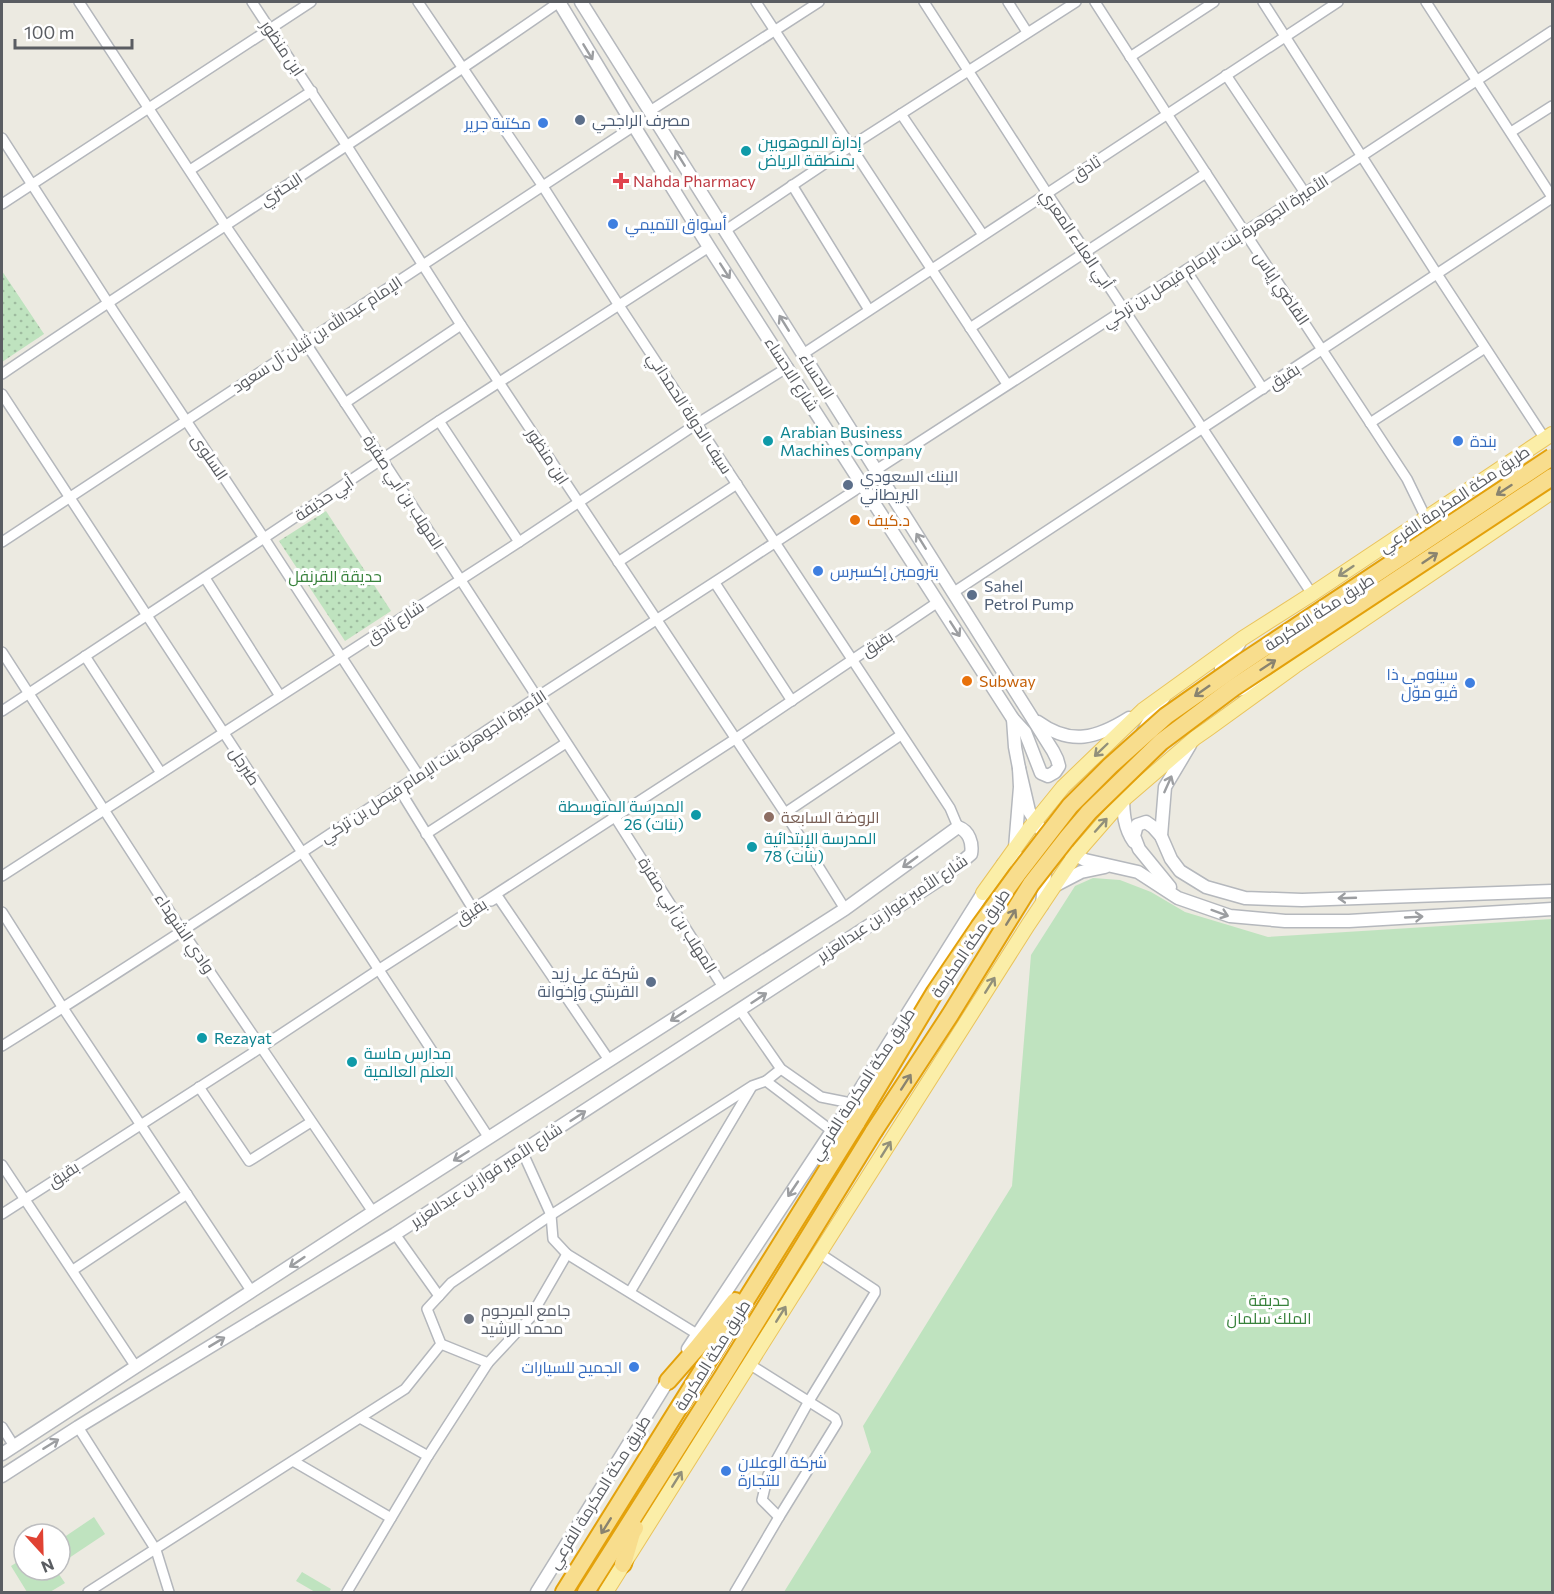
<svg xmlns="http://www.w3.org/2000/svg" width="1554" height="1594" viewBox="0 0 1554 1594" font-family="Commissioner,Cairo,sans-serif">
	<defs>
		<pattern id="garden-dots" width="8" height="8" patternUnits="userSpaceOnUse" patternTransform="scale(1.5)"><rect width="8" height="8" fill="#bfe3bf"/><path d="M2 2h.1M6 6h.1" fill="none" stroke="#9ebb9f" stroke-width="1.8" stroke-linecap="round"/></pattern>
	</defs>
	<rect width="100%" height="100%" fill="#eceae1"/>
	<g fill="#bfe3bf">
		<path d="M1093,878L1120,880L1151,892L1185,912L1268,937L1552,919V1592H784L871,1452L863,1426L1012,1186L1031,955L1075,886Z"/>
		<path d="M94,1517L105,1534L63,1562L60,1558V1540Z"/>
		<path d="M24,1558V1570H56L65,1583L50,1592H27L11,1566Z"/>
		<path d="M302,1572L331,1589L329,1592H315L296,1581Z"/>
	</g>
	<g fill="url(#garden-dots)">
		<path d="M2,271L44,334L2,362Z"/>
		<path d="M326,511L391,611L345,641L279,541Z"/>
	</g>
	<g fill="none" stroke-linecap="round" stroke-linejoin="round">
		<defs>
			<g id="minor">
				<path d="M79,2L225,225L305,342L382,459L615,817L723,987"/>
				<path d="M252,2L347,146L461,325L785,813L845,909"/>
				<path d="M418,2L542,185L618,304L950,808L958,827"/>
				<path d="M756,2L1007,384"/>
				<path d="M924,2L1047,193L1312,594"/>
				<path d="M1008,2L1027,32"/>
				<path d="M1095,2L1167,114L1407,479L1426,518"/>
				<path d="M1263,2L1437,274L1545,439"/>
				<path d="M1426,2L1552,197"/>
				<path d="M1130,57L1214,2"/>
				<path d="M1226,75L1305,193"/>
				<path d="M650,111L819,2"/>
				<path d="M901,114L983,235"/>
				<path d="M1511,132L1552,106"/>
				<path d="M2,138L114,312L264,538L419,776"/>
				<path d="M190,170L312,91"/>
				<path d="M792,185L869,310"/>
				<path d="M2,204L311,2"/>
				<path d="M726,230L851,146L1076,2"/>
				<path d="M1186,270L1263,389"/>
				<path d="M970,328L1206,173"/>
				<path d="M803,354L1338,2"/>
				<path d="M2,374C186,249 376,130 559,2"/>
				<path d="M2,394L489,1138"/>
				<path d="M345,403L461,325"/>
				<path d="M439,421L519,542"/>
				<path d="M1370,423L1485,348"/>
				<path d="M876,470L1362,156L1552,31"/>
				<path d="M2,542L634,126"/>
				<path d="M618,562L737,484"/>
				<path d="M205,578L280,696"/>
				<path d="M715,583L792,701"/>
				<path d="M954,592L1552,198"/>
				<path d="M2,652L183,932L373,1212"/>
				<path d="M85,656L161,773"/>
				<path d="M2,711L264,538L439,421L709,247"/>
				<path d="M399,789L473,909L479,907"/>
				<path d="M785,813L901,735"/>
				<path d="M426,834L566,743"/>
				<path d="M2,876L519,542L698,423L788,367"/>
				<path d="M491,901L498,897L609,1060"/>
				<path d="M2,912L63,1008L252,1292"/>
				<path d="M740,1010L781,1069L821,1097L851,1103"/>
				<path d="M2,1046C181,934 357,816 534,699C643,628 754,557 863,485"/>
				<path d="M766,1081L832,1131"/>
				<path d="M199,1087L249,1161L311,1122"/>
				<path d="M522,1151L551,1215L553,1239L567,1254L697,1334"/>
				<path d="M2,1165L136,1367"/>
				<path d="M2,1214L251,1054L378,970L473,909L735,739L938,602"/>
				<path d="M395,1234L439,1296"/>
				<path d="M73,1270L187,1194"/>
				<path d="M630,1292L751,1088"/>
				<path d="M488,1363L441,1344L427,1309L451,1283L551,1215L752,1086L766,1081L781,1069"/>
				<path d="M360,1418L428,1456"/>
				<path d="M2,1427L14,1446"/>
				<path d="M78,1427L156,1550L169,1592"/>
				<path d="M293,1461L391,1518"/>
				<path d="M779,1517L762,1500L768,1475L809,1401L875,1293V1290L819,1253"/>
				<path d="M88,1592L405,1389L441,1344"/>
				<path d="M347,1592L428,1456L488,1363L530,1318L567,1254"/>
				<path d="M735,1592L779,1517L837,1423L835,1418L749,1364"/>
			</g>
			<g id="secondary">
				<path d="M559,2L634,126L709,247L1013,719L1025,732L1041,773L1048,776L1055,772L1059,766L1057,759L1053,751L581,2"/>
				<path d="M1239,644L1221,668L1225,683L1238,690L1273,681"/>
				<path d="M1013,719L1015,747L1019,768L1020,787L1015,848"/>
				<path d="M1038,722C1071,746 1097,738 1129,718"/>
				<path d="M1019,768L1029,811L1041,830L1051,840"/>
				<path d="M1126,775C1133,747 1148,721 1164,697"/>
				<path d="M1123,795C1123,812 1124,828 1134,842"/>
				<path d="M1161,836L1165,787L1190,745"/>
				<path d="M1068,851L1085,860L1138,872L1178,898L1230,916L1285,921H1349L1552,909"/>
				<path d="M1003,864L1020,858L1045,874L1042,905"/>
				<path d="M1056,885L1081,872L1105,867"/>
				<path d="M1170,887L1139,849L1134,836L1137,825L1146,822L1153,827L1161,836L1171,859L1180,871L1206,887L1245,898L1302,900L1552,891"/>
				<path d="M688,1349L832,1131L846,1112L983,893"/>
				<path d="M2,1454L373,1212L845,909L958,827C969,831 973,843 971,854L945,876L395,1234L78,1427L2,1476"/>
				<path d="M537,1592L672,1374"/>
			</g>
			<g id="primary">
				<path d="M983,893L1029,829L1063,787L1143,710L1243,638L1312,594L1552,434"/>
				<path d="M606,1592L791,1298L1028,925L1075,855L1123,800L1195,738L1208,729L1295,666L1552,492"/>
			</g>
			<g id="motorway">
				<path d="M668,1381L696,1349L735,1301"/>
				<path d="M623,1564L632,1533L635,1528"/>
				<path d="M564,1592L857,1122"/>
				<path d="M586,1592L723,1376L874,1131"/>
			</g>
		</defs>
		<use href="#minor" stroke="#b4b7bc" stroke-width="12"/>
		<use href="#secondary" stroke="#b5b8bd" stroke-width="15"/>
		<use href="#primary" stroke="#eac45c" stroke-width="16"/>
		<use href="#motorway" stroke="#e3a10b" stroke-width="20"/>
		<use href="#minor" stroke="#fff" stroke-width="9"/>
		<use href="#secondary" stroke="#fff" stroke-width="12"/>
		<use href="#primary" stroke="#fbeea8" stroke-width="14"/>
		<use href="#motorway" stroke="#f8dd8d" stroke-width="16"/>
		<defs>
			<g id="motorway-bridge">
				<path d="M857,1122L935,992L979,927L1019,872L1070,806L1110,766L1166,716L1243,662L1552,457"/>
				<path d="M874,1131L950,1015L1031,884L1067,838L1089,812L1161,742L1233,688L1552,477"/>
			</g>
		</defs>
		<use href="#motorway-bridge" stroke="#e3a10b" stroke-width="20" stroke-linecap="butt"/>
		<use href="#motorway-bridge" stroke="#f8dd8d" stroke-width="16"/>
	</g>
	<defs><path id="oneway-shaft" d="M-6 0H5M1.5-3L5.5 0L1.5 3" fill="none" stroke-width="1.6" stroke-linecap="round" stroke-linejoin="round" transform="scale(1.5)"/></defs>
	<g stroke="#9c9ea1">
		<use href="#oneway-shaft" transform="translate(588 52) rotate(59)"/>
		<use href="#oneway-shaft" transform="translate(680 158) rotate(-122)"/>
		<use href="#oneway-shaft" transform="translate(725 271) rotate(57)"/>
		<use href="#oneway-shaft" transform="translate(784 323) rotate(-122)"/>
		<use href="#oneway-shaft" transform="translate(921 541) rotate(-122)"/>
		<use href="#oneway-shaft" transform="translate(955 629) rotate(57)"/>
		<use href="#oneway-shaft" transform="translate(1168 784) rotate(-66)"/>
		<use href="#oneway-shaft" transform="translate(910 862) rotate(144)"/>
		<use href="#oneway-shaft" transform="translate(1347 898) rotate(178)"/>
		<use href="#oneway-shaft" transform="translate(1220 913) rotate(20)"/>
		<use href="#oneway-shaft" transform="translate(1414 917) rotate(-3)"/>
		<use href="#oneway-shaft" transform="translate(759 998) rotate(-33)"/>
		<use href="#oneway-shaft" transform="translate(678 1016) rotate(147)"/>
		<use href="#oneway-shaft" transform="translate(578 1116) rotate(-33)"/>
		<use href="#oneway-shaft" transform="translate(461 1156) rotate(148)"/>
		<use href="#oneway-shaft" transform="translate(793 1189) rotate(124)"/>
		<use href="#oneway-shaft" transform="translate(297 1262) rotate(146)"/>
		<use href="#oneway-shaft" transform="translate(217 1342) rotate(-31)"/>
		<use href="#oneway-shaft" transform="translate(51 1444) rotate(-32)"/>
	</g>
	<g stroke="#89836f">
		<use href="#oneway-shaft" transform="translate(1504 490) rotate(147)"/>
		<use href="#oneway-shaft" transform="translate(1430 558) rotate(-34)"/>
		<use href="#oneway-shaft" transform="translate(1268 665) rotate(-33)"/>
		<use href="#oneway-shaft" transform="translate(1202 691) rotate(145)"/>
		<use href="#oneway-shaft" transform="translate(1011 917) rotate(-58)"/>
		<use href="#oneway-shaft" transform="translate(906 1082) rotate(-57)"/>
		<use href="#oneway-shaft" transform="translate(606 1526) rotate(122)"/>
	</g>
	<g stroke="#92907a">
		<use href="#oneway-shaft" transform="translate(1346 571) rotate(146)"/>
		<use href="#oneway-shaft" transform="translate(1101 750) rotate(136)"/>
		<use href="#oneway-shaft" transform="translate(1101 825) rotate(-48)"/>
		<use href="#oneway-shaft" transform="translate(990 985) rotate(-58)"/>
		<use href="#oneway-shaft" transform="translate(886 1149) rotate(-58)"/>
		<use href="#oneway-shaft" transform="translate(781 1314) rotate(-58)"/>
		<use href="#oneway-shaft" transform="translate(677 1479) rotate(-58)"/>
	</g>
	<g fill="#5c6f8a" stroke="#fff" stroke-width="2">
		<circle cx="580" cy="120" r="6"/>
		<circle cx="848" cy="485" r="6"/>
		<circle cx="972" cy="595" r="6"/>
		<circle cx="651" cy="982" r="6"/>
	</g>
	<g fill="#3f7fe0" stroke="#fff" stroke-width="2">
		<circle cx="543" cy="123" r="6"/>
		<circle cx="613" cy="224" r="6"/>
		<circle cx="1458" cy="441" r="6"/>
		<circle cx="818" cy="571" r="6"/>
		<circle cx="1470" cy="683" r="6"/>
		<circle cx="634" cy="1367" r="6"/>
		<circle cx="726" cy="1471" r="6"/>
	</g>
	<g fill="#0f9aa8" stroke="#fff" stroke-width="2">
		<circle cx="746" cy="151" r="6"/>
		<circle cx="768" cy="441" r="6"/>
		<circle cx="696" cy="815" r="6"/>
		<circle cx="752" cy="847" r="6"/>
		<circle cx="202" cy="1038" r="6"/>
		<circle cx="352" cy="1062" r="6"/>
	</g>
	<path fill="#e0444e" stroke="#fff" stroke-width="2" d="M618 172h6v6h6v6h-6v6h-6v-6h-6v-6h6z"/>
	<g fill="#e8710a" stroke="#fff" stroke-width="2">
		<circle cx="855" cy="520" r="6"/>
		<circle cx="967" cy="681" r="6"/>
	</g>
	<circle fill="#8d6e63" stroke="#fff" stroke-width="2" cx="769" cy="817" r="6"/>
	<circle fill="#6b7280" stroke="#fff" stroke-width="2" cx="469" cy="1319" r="6"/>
	<g text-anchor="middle" stroke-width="6" stroke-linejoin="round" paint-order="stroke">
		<g font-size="16" fill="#5a5d62" stroke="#fff">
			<text transform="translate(283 48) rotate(56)" y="6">ابن منظور</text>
			<text transform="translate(1086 168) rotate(-33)" y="6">ثادق</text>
			<text transform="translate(281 189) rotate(-33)" y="6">البحتري</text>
			<text transform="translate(1077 239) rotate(56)" y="6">أبي العلاء المعري</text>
			<text transform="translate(1215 251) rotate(-33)" y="6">الأميرة الجوهرة بنت الإمام فيصل بن تركي</text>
			<text transform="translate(1282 288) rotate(56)" y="6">القاضي إياس</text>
			<text transform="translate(317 334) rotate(-33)" y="6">الإمام عبدالله بن ثنيان آل سعود</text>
			<text transform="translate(792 374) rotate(57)" y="6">شارع الاحساء</text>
			<text transform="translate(817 376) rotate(58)" y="6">الاحساء</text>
			<text transform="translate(1284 376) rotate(-33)" y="6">بقيق</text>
			<text transform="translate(690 413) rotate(57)" y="6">سيف الدولة الحمداني</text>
			<text transform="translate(548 456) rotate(57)" y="6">ابن منظور</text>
			<text transform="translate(210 457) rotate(56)" y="6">السلوى</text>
			<text transform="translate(404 492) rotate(57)" y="6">المهلب بن أبي صفرة</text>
			<text transform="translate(324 498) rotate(-34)" y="6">أبي حذيفة</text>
			<text transform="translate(1454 499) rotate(-34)" y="6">طريق مكة المكرمة الفرعي</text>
			<text transform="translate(1319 612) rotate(-33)" y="6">طريق مكة المكرمة</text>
			<text transform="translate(395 622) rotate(-33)" y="6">شارع ثادق</text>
			<text transform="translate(877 643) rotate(-33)" y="6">بقيق</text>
			<text transform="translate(245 766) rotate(57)" y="6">طبرجل</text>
			<text transform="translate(433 766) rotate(-33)" y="6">الأميرة الجوهرة بنت الإمام فيصل بن تركي</text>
			<text transform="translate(892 908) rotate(-34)" y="6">شارع الأمير فواز بن عبدالعزير</text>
			<text transform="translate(471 911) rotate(-33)" y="6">بقيق</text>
			<text transform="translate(678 915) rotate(58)" y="6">المهلب بن أبي صفرة</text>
			<text transform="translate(185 933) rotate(56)" y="6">وادي الشهداء</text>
			<text transform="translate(970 943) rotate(-56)" y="6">طريق مكة المكرمة</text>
			<text transform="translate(862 1084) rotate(-57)" y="6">طريق مكة المكرمة الفرعي</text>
			<text transform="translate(63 1174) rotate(-33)" y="6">بقيق</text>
			<text transform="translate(486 1175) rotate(-33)" y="6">شارع الأمير فواز بن عبدالعزير</text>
			<text transform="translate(712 1355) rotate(-58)" y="6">طريق مكة المكرمة</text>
			<text transform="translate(599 1492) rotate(-58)" y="6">طريق مكة المكرمة الفرعي</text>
		</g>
		<g font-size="16" fill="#4e5e75" stroke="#fff" text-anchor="start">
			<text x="592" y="126">مصرف الراجحي</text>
			<text x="860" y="482">البنك السعودي<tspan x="860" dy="18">البريطاني</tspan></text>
			<text x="984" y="592">Sahel<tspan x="984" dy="18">Petrol Pump</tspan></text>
			<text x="639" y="979" text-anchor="end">شركة علي زيد<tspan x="639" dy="18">القرشي وإخوانة</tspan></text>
		</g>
		<g font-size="16" fill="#366cbe" stroke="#fff" text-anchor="start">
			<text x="531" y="129" text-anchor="end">مكتبة جرير</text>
			<text x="625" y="230">أسواق التميمي</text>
			<text x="1470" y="447">بندة</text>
			<text x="830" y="577">بترومين إكسبرس</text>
			<text x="1458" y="680" text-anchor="end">سينومي ذا<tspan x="1458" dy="18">ڤيو موّل</tspan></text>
			<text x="622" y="1373" text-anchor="end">الجميح للسيارات</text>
			<text x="738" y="1468">شركة الوعلان<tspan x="738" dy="18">للتجارة</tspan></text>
		</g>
		<g font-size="16" fill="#0d838f" stroke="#fff" text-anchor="start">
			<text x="758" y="148">إدارة الموهوبين<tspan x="758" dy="18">بمنطقة الرياض</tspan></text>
			<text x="780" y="438">Arabian Business<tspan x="780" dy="18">Machines Company</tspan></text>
			<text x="684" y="812" text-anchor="end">المدرسة المتوسطة<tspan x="684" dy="18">26 (بنات)</tspan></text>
			<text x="764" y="844">المدرسة الإبتدائية<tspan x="764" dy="18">78 (بنات)</tspan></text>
			<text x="214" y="1044">Rezayat</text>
			<text x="364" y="1059">مدارس ماسة<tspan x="364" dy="18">العلم العالمية</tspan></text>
		</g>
		<g font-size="16" fill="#be3a42" stroke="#fff" text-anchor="start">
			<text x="633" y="187">Nahda Pharmacy</text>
		</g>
		<g font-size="16" fill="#c56008" stroke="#fff" text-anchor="start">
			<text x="867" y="526">د.كيف</text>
			<text x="979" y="687">Subway</text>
		</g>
		<g font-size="16" fill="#38823c" stroke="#fff">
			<text x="335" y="582">حديقة القرنفل</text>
			<text x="1269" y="1306">حديقة<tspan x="1269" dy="18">الملك سلمان</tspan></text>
		</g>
		<g font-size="16" fill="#785e54" stroke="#fff" text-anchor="start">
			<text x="781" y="823">الروضة السابعة</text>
		</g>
		<g font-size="16" fill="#5b616d" stroke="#fff" text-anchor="start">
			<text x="481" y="1316">جامع المرحوم<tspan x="481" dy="18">محمد الرشيد</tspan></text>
		</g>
	</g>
	<rect width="1554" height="1594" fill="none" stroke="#5a5d62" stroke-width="6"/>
	<g transform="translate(42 1552) rotate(158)"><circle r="28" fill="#ffffff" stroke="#bdbec0" stroke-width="1.5"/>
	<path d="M0-4.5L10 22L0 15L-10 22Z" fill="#e04233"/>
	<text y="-9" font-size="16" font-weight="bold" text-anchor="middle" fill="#5a5d62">N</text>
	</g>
	<path d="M15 39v9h117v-9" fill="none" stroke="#5a5d62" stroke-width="3"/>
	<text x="24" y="39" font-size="18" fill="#5a5d62" stroke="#ffffff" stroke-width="4.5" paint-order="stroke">100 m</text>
</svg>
